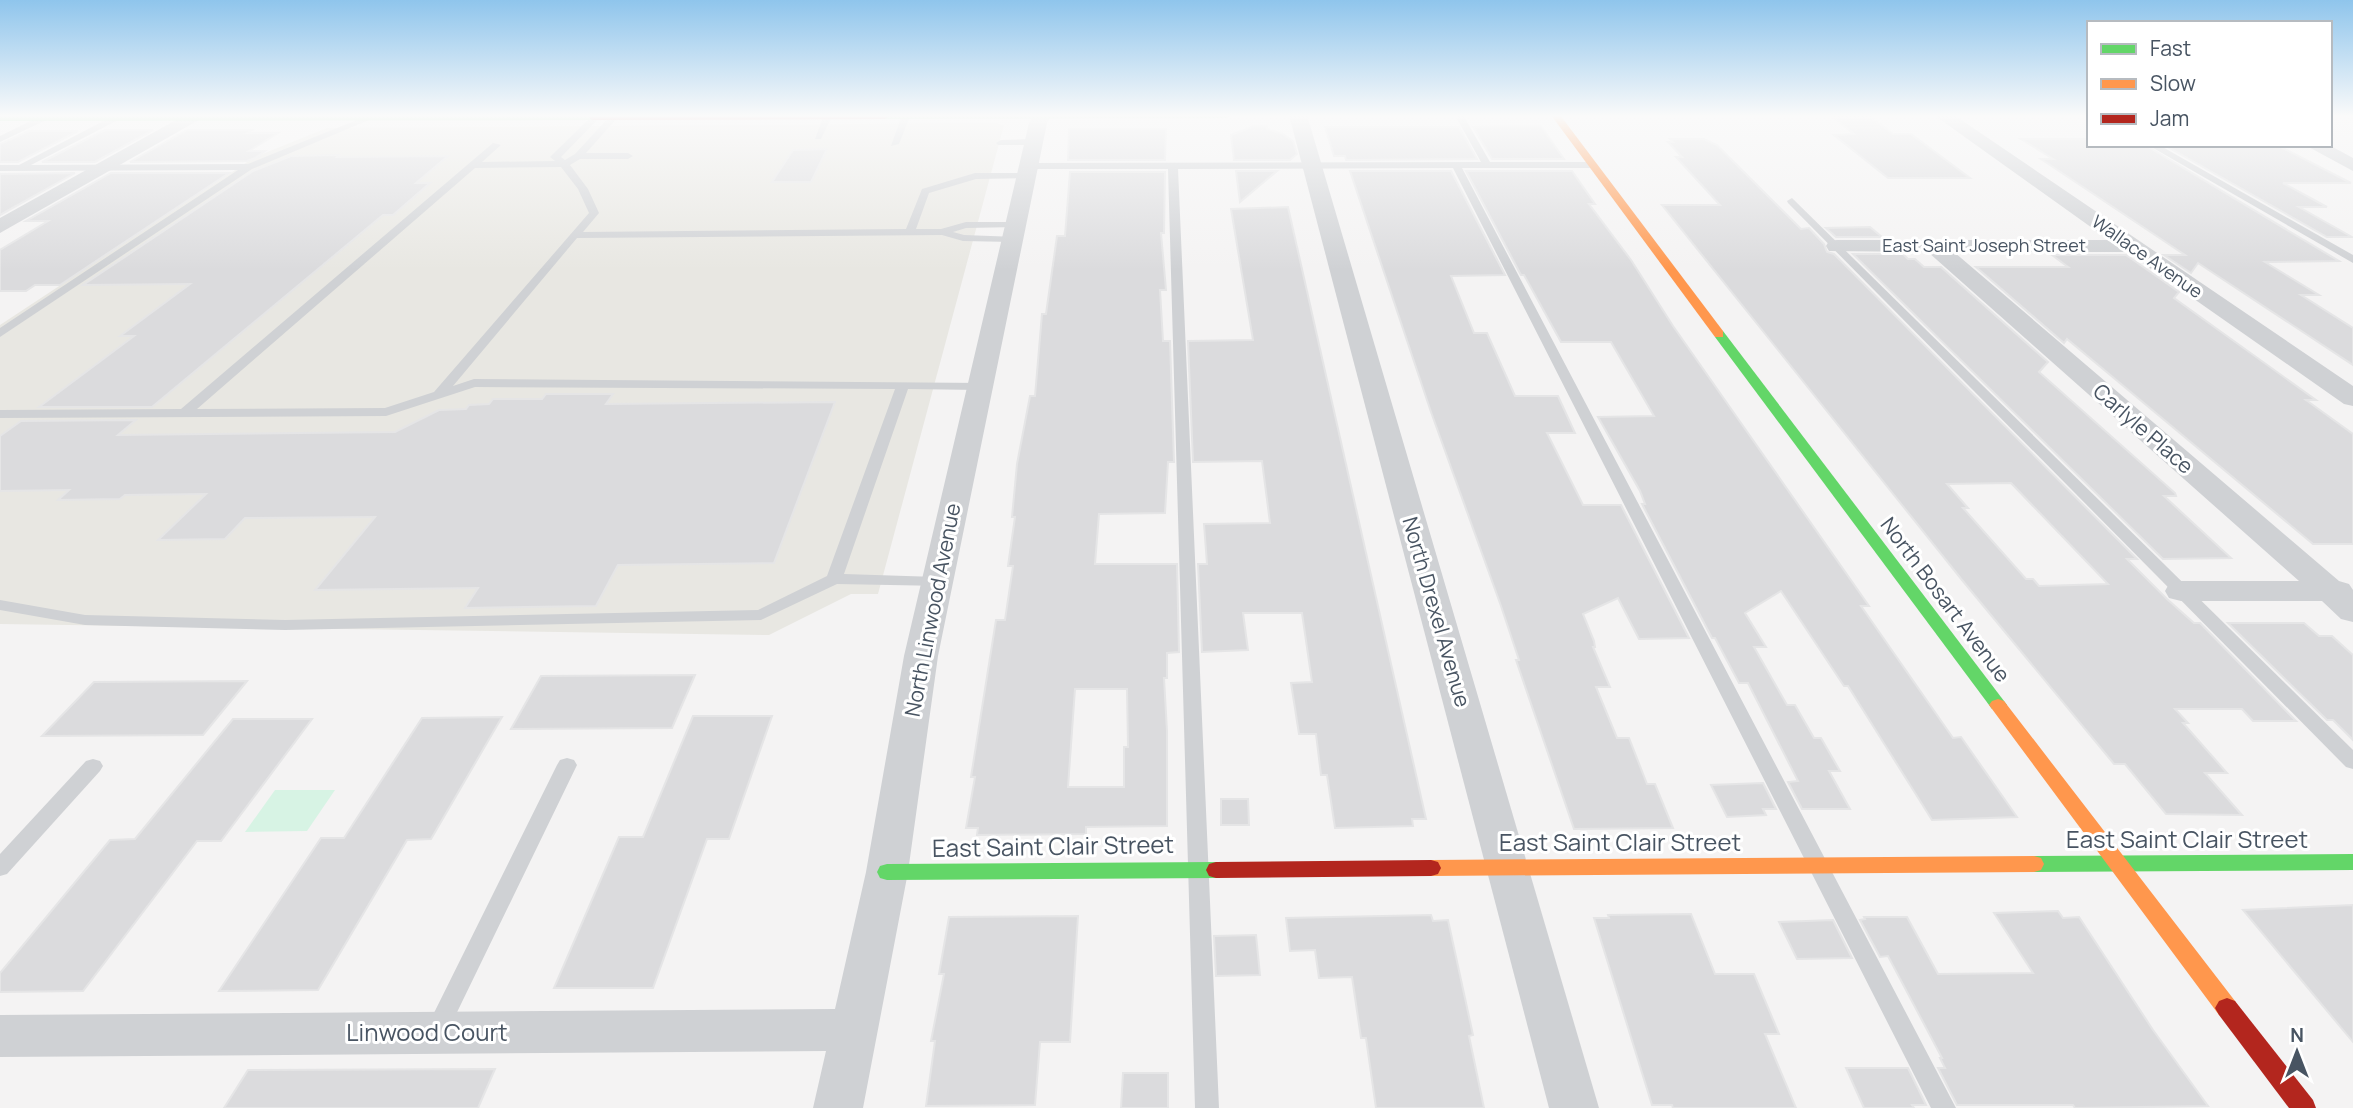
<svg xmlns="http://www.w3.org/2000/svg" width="2353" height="1108" viewBox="0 0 2353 1108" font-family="Manrope,sans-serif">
	<rect width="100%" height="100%" fill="#f4f3f3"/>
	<path fill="#e8e7e2" d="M994,123L1004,125L878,594H851L769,635L0,624V325L255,157L327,128Z"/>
	<path fill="#d7f3e4" d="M275,790H335L307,831L245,832Z"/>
	<g fill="#dbdbdd" stroke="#e5e5e6" stroke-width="2" fill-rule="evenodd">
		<path d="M1831,115H1868L1893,134H1911L1970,178H1888L1834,135L1854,134Z"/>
		<path d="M1254,126H1267V129L1283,134L1293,141L1297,154L1290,160H1234L1231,135Z"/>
		<path d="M1541,126L1564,159H1492L1473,127Z"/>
		<path d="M1325,127H1459L1477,159L1346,160L1345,156H1334Z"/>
		<path d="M1069,129H1166L1165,160H1068Z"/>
		<path d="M105,130H153L95,162H42Z"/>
		<path d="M187,130H252L247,133H278L249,151H265L258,156H261L247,161L130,162Z"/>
		<path d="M29,131H78L18,162H0V144Z"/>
		<path d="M1670,139H1704L1717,145L1801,229L1809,228L1824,244L1827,252L1834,254L2137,559H2127L2167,599L2194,623H2200L2296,721H2253L2242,709H2175L2188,723H2183L2227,773H2205L2242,815L2166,814L2125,764H2114L1962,580L1662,205H1720L1676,157H1682L1668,142H1673ZM2011,483L2108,584L2039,586L2033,579H2026L1963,508H1968L1947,484Z"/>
		<path d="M2021,139H2089V145H2145L2339,261L2265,262L2319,295H2301L2353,328V365L2198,263L2191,273L2164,255H2185L2041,159H2053Z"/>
		<path d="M2166,146H2279L2351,183H2283L2327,207H2299L2352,237H2327Z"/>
		<path d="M827,149L811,182H772L793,150Z"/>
		<path d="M339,155L337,157L448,156L416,183H430L393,215H383L152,407H39L134,336H120L190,284L83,285L253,171L291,156Z"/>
		<path d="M1236,171H1277L1240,202Z"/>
		<path d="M1350,171H1451L1505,275L1451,276L1474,333H1487L1515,396H1558L1575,433H1547L1583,505H1621L1689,638L1639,639L1618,598L1583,614L1594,641L1595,647H1593L1610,687H1596L1617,738H1629L1647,784H1655L1673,828L1574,829L1516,660H1519L1501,606L1431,412Z"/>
		<path d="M1466,171H1572L1595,204H1589L1631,260L1673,326L1869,606H1861L1953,738L1961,737L2017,817L1932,820L1848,686H1844L1781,591L1745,613L1766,647H1754L1787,705H1795L1814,738H1821L1840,771H1829L1850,809H1802L1788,782L1798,781L1748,683H1739L1715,638H1712L1642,504H1645L1640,491L1598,417L1654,416L1611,342H1561L1524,275H1521Z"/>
		<path d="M1070,172H1165L1164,233H1161L1166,290H1160L1163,341H1170L1174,462H1168L1165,513L1099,514L1095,564H1177L1179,652L1167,653V678H1164L1167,731V826L1086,827V834L977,835L978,828H966L975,777H971L996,620H1005L1013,566H1008L1015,517H1012L1017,464L1030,396H1035L1042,314H1046L1057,236H1065ZM1075,689H1127L1128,747H1124V787H1068Z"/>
		<path d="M75,173L0,215V174Z"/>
		<path d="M111,173H229L60,285H35L26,291H0V250L48,221H26Z"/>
		<path d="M1288,207L1426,819H1412L1413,826L1335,828L1327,775H1321L1316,734H1299L1291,683L1312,682L1302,613H1243L1248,650L1202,652L1198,564H1207L1204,524L1270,523L1262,461L1193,462L1188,341L1253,340L1231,209Z"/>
		<path d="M1870,227L1882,237H1836L1826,228Z"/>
		<path d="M1853,254H1903L1908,259H1915L1924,267H1941L2048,362L2039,372L2175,493L2176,496H2164L2231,558L2163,559Z"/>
		<path d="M2052,255H2126L2179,292L2174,298L2316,400H2306L2353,434V544H2313L2067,339L2064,343L1976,267H2068Z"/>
		<path d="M546,394H613L606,404L835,402L774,563L618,565L596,606L465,608L478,588L315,590L375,517L245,518L225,539L158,540L206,494L125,495L120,499L58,500L69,490L0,491V436L21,421L136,420L118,435L395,432L439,410L466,409L469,405L489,404L493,399H542Z"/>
		<path d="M2228,623H2304L2319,636H2332L2353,655V740L2333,720H2327Z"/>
		<path d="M695,675L672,728L511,729L541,676Z"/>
		<path d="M247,681L203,735L42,736L94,682Z"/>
		<path d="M693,716H772L729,839H707L653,988H554L619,837H643Z"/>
		<path d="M502,717L431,839L407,840L318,990L219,991L321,838H344L422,718Z"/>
		<path d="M233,719H312L221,841H197L83,991L0,992V973L110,840L135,839Z"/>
		<path d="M1763,783L1776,809H1763L1766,815L1727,817L1711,785Z"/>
		<path d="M1221,799H1248L1249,825H1221Z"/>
		<path d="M2353,905V1042L2243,910Z"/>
		<path d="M2058,911L2063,918L2079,917L2153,1030L2208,1106L2075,1108L2073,1105H1957L1938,1068H1945L1940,1058H1942L1888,956L1880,957L1860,920L1865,919L1864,917H1907L1938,974L2033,973L1994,913Z"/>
		<path d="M1691,914L1715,974H1754L1779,1034H1765L1796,1108H1673L1672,1105H1652L1594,918H1609L1608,915Z"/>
		<path d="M1431,915L1433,921L1448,920L1473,1035L1469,1036L1484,1108H1376L1366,1038H1361L1352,977L1319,978L1315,950L1290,951L1286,918Z"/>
		<path d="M1078,916L1070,1042H1040L1035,1105L926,1106L935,1041H931L944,974H939L949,917Z"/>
		<path d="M1833,920L1852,958L1797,959L1779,922Z"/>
		<path d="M1256,935L1260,975L1216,976L1214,936Z"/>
		<path d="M1846,1068H1908L1926,1105H1912L1914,1108H1864Z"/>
		<path d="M495,1069L478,1108H224L248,1070Z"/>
		<path d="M1123,1073H1168V1108H1121Z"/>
	</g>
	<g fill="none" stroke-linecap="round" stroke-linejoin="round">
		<g fill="#cfd1d4" fill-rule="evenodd">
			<path d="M43,115L47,118L46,120L0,142V136Z"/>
			<path d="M115,115L119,118L118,120L31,165L248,164L369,115L376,117L252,169L0,337V328L238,170L0,171V165H19Z"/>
			<path d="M593,115L601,116L561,157L565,160L575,154L611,115L619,116L586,153H628L633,156L628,159H580L570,165L588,189L599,213L583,232L906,229L922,189L975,173H1030L1032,175L1027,178L976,179L929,193L916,229H941L966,222H1016L1021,225L1020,227L966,228L953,232L964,235L1017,237V241L1013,242L963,241L942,235L577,238L453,386L474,379L985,383L987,386L980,390L908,389L844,574L937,577L945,582L943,586L837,584L761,620L285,630L85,625L0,610V600L85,615L285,620L758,610L827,576L895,389L475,387L386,416L0,418V410L181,409L493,143L501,145L482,162L555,161L550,157L552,155ZM561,167L578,189L589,213L434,392L385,408L197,409L475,168Z"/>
			<path d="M824,115L832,116L821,139H815Z"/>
			<path d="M902,115L910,116L899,144L891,146Z"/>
			<path d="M1455,115H1463L1490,162H1592L1597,165L1592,168H1462L1956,1108H1931L1453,168L1178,169L1219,1108H1195L1168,169H1029L1024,166L1029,163L1481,162Z"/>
			<path d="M1001,140L1034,139L1039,142L1034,145H998L996,143Z"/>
			<path d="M2148,145H2159L2353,255V263Z"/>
			<path d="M1792,198L2353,750V769L2346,767L1788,203L1787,201Z"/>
			<path d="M567,758L574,760L577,765L445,1037L437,1041L429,1037L425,1030L429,1023L557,765L560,760Z"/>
			<path d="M93,759L100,761L103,766L100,771L7,874L0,876V854L86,761Z"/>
		</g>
		<g fill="#cfd1d4" fill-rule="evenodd">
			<path d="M185,115L204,117L0,233V218Z"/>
			<path d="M1035,115H1052L1047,123L938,656L908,872L863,1108H813L826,1051L0,1057V1015L835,1009L866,872L904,656L1029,123Z"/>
			<path d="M1289,115H1307L1599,1108H1549Z"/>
			<path d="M1934,115H1954L2353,386V406L2344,404L2127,252H1954L2339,581L2349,584L2353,590V622L2341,619L2322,601H2181L2169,598L2165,591L2169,584L2181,581H2299L1928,252L1829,251L1826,246L1829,241L1837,240H2109Z"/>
			<path d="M2305,145H2329L2353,158V171Z"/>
		</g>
		<g fill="#63d668" fill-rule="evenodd">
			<path d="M0,115H596L597,117L593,120L0,121Z"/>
			<path d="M1231,115L1227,118L885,119L881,116Z"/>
			<path d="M1719,330L1723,331L2004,701L2007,705L2004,709H1992L1715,337V331Z"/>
			<path d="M2353,854V870L2034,872L2027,870L2024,864L2027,858L2034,856Z"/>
			<path d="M1216,862L1223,864L1226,870L1223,876L1216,878L887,880L880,878L877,872L880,866L887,864Z"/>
		</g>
		<g fill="#ff974d" fill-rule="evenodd">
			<path d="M1551,115H1560L1723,331V337H1715Z"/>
			<path d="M1998,699L2004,701L2235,1001L2239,1008L2235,1015L2227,1018L2219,1015L1992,709L1989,705L1992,701Z"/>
			<path d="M2034,856L2041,858L2044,864L2041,870L2034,872L1431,876L1424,874L1421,868L1424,862L1431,860Z"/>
		</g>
		<g fill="#b3261e" fill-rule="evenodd">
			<path d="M590,115H889V116L885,119L593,120L590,119Z"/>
			<path d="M1431,860L1438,862L1441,868L1438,874L1431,876L1216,878L1209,876L1206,870L1209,864L1216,862Z"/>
			<path d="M2227,998L2235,1001L2313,1100L2316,1108H2289L2219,1015L2215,1008L2219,1001Z"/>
		</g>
	</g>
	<linearGradient id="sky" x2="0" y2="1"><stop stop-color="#8fc5ec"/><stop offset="0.43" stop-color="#fafafa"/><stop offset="1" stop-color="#fafafa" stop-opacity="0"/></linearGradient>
	<rect width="2353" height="270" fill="url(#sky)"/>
	<g text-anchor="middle" stroke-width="6" stroke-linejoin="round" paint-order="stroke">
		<g font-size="18" fill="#485462" stroke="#fff">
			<text x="1984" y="252">East Saint Joseph Street</text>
			<text transform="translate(2147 257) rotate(35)" y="6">Wallace Avenue</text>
		</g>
		<g font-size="21" fill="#485462" stroke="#fff">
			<text transform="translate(2143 429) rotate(41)" y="7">Carlyle Place</text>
			<text transform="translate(1945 600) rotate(53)" y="7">North Bosart Avenue</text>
			<text transform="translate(933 610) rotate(-79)" y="7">North Linwood Avenue</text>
			<text transform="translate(1436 612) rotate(74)" y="7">North Drexel Avenue</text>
		</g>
		<g font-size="24" fill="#485462" stroke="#fff">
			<text x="2187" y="848">East Saint Clair Street</text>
			<text x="1620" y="851">East Saint Clair Street</text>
			<text transform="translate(1053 847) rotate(-1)" y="8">East Saint Clair Street</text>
			<text x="427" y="1041">Linwood Court</text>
		</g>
	</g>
	<rect x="2087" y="21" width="245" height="126" fill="#ffffff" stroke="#b6bbc0" stroke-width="2"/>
	<rect x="2101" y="44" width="35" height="10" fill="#63d668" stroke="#b6bbc0" stroke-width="2"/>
	<text x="2150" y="56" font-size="21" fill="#485462">Fast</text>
	<rect x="2101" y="79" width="35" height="10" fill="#ff974d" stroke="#b6bbc0" stroke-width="2"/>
	<text x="2150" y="91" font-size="21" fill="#485462">Slow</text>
	<rect x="2101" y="114" width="35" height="10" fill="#b3261e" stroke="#b6bbc0" stroke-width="2"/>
	<text x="2150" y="126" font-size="21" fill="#485462">Jam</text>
	<g transform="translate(2297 1052)" stroke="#ffffff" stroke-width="5" paint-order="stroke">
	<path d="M0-5L12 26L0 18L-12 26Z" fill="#485462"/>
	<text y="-10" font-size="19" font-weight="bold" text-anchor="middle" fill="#485462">N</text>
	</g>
</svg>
